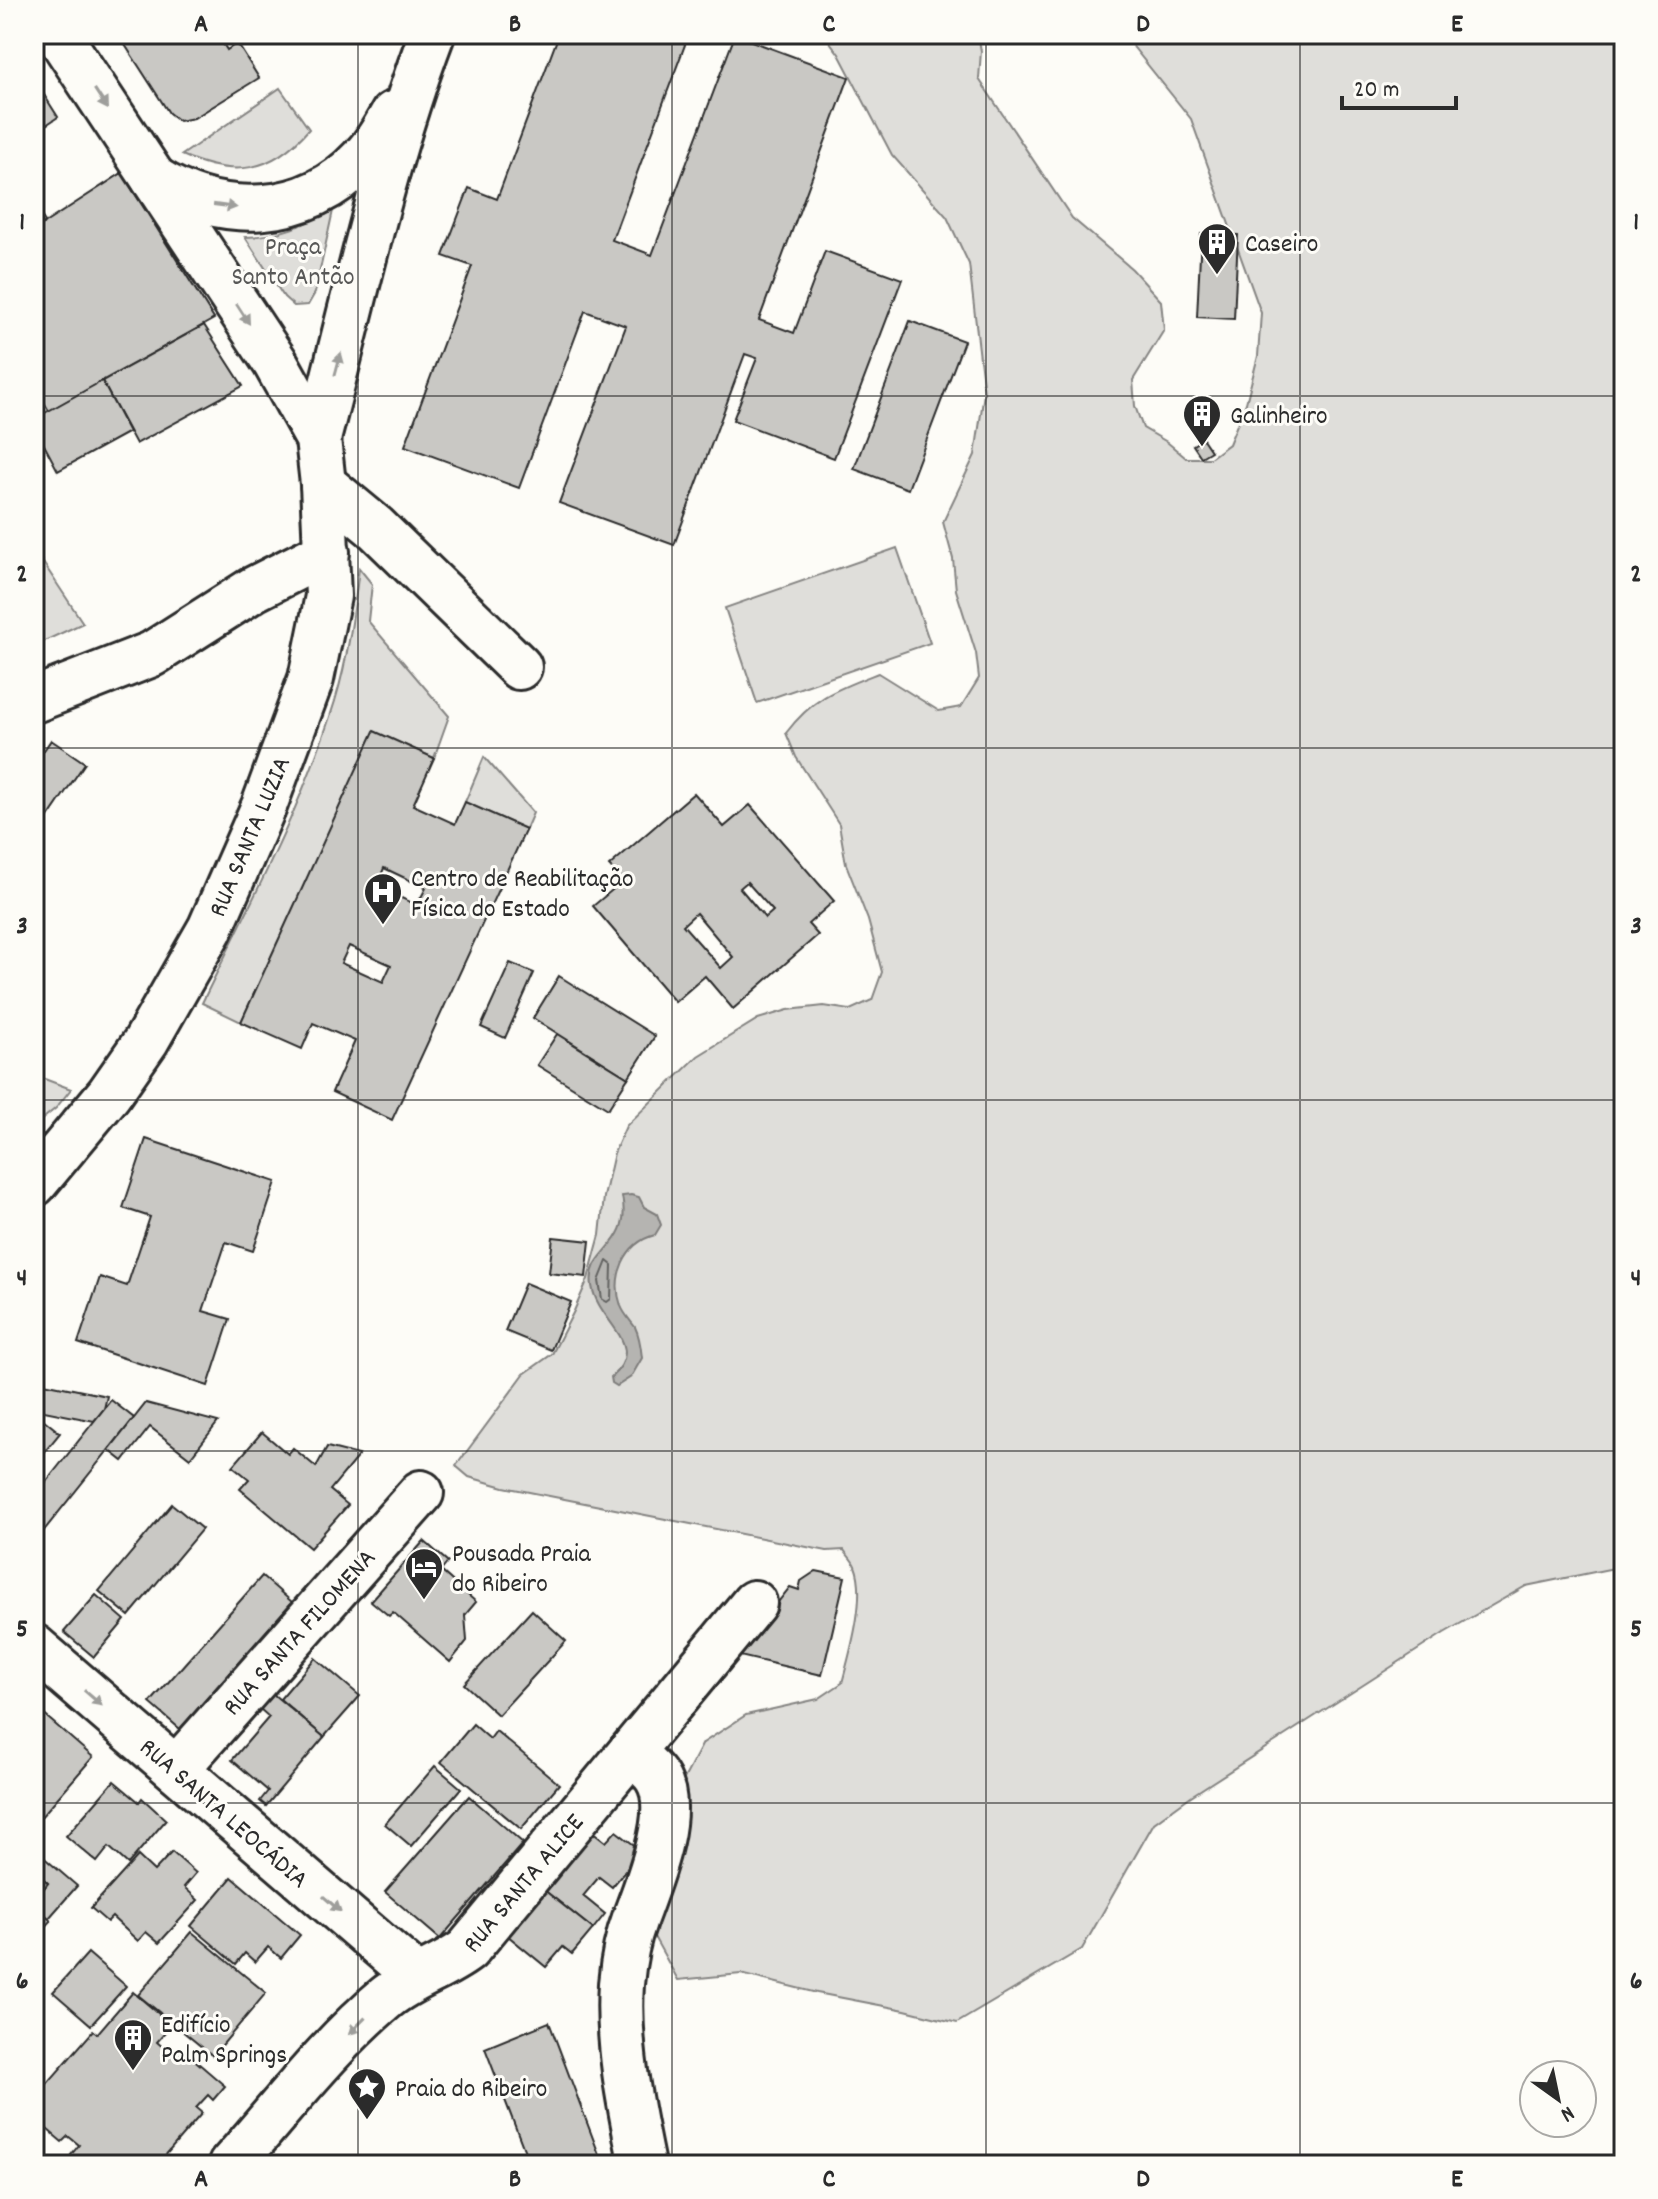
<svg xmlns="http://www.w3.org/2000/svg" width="1658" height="2199" viewBox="0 0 1658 2199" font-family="Dekko,sans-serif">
	<rect width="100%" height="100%" fill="#fdfcf7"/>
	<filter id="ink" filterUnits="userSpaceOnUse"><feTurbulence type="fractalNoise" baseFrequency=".0125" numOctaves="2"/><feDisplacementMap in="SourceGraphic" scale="16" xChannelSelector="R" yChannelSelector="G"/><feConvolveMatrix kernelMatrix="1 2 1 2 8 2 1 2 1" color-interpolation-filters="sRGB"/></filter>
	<g filter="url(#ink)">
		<g fill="#dfdeda" stroke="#858482" stroke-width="2">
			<path d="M824,34H978L981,51L979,79L1072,218L1132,269L1161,301L1164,330L1133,380L1135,406L1143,428L1167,442L1186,458H1210L1229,444L1246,403L1258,356L1261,313L1191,119L1123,34H1624V1566L1526,1586L1444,1633L1191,1796L1154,1823L1082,1949L957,2023L905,2010L817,1993L741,1974L678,1980L653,1935L665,1900L675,1796L703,1743L746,1715L818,1699L842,1683C850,1653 867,1595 855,1566C853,1560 847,1555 844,1550L827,1551L504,1487L469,1477L456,1466L524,1374L552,1354L574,1311L588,1279L600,1235L604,1197L614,1153L626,1126L698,1056L758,1019L788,1010L824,1006L850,1010L872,1000L882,972L868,920L846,864L839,824L796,757L786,733C813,697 837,689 878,673L939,711L961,707L979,678L976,653L956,590L953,559L943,522L975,455L984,393L969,264L947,217L892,155L839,54Z"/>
			<path d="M280,88L309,129C271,173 234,178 182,155Z"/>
			<path d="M334,206L315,293L308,305L294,306L284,297L245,237C279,236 306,226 334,206Z"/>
			<path d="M897,548L930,643L757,703L725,608Z"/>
			<path d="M34,549L83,623L34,646Z"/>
			<path d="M359,568L372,584L368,621L449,716L434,758L375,732L241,1022L202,1003C250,904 302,807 335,701C348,658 354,613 359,568Z"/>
			<path d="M484,757L533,813L526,829L465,802Z"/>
			<path d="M34,1075L71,1089L56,1108L34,1126Z"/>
		</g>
		<path fill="#b5b4b1" stroke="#7e7d7b" stroke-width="2" d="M631,1195L639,1197L644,1207L657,1214L661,1225L655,1235C624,1243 611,1277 621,1306C624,1314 630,1320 635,1327C640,1337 641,1348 642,1358L631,1377L617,1386L612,1383L611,1377C649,1345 598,1322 592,1286C586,1249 633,1248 622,1196Z"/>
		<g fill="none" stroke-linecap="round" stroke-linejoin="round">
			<path stroke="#626261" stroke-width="2" d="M607,1261L612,1265L611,1299L607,1302L602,1299L599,1281Z"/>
		</g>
		<g fill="#c9c8c4" stroke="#2b2b2b" stroke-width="2" fill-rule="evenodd">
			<path d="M118,34H217L227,50L237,43L259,78L194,118L179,121L169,113Z"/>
			<path d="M559,34H689L612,240L652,255L735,35L849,77L759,320L794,333L825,251L902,279L834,458L733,420L757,358L745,354L674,545L559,503L626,326L585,311L519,488L405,446L472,266L443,256L469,188L497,199Z"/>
			<path d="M34,79L58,117L34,133Z"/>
			<path d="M122,173L214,319L49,411L34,385V230Z"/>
			<path d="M34,205L45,222L34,230Z"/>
			<path d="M1201,234L1238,235L1234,319L1197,317Z"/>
			<path d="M910,321L964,341L908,489L854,469Z"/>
			<path d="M204,325L243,386L136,444L102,381Z"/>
			<path d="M102,381L129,432L58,471L34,426V419Z"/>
			<path d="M1203,439L1211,451L1201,457L1193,445Z"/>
			<path d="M374,731L434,758L413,805L455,824L465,802L526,829L392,1120L332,1092L355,1041L313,1023L302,1049L241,1022ZM384,868L426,888L417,905L376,887ZM349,946L391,965L383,982L341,963Z"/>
			<path d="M51,740L85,763L47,819L34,810V765Z"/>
			<path d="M694,793L724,827L750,805L834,901L808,924L818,935L733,1009L705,976L675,1002L593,906L623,881L609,866ZM747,882L773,911L765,918L740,888ZM696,913L733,957L721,968L683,925Z"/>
			<path d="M510,963L534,973L505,1038L481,1027Z"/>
			<path d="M559,976L655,1036L628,1078L533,1018Z"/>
			<path d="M557,1034L628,1078L608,1109L537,1065Z"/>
			<path d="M146,1139L276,1182L253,1251L226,1242L203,1311L230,1319L208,1386L78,1343L100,1277L127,1286L150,1217L123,1208Z"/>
			<path d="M553,1237L590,1241L586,1277L549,1273Z"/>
			<path d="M525,1283L571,1302L551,1350L505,1331Z"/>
			<path d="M34,1381L107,1396L104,1409L94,1421L34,1409Z"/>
			<path d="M111,1400L134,1418L34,1543V1497Z"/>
			<path d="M146,1403L218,1422L190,1458L150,1427L123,1461L109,1450Z"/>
			<path d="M38,1415L60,1433L34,1465V1420Z"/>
			<path d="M262,1432L288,1454L293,1448L316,1467L327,1447L359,1455L330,1490L348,1505L310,1548L240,1489L249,1479L233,1466Z"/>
			<path d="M172,1504L202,1529L129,1616L99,1591Z"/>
			<path d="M424,1541L448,1562L441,1571L476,1602L465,1615L467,1641L450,1662L393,1612L389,1616L371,1601Z"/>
			<path d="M816,1571L845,1577L822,1675L731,1654L745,1638L754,1640L757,1625L768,1612L776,1613L779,1601L790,1587L799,1590L801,1581Z"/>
			<path d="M262,1576L292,1602L180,1729L150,1703Z"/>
			<path d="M96,1595L125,1620L94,1657L64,1632Z"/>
			<path d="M532,1610L566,1641L498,1715L464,1684Z"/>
			<path d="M315,1658L360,1696L324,1737L280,1699Z"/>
			<path d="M273,1694L324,1737L266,1806L260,1801L268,1791L232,1760L269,1717L260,1709Z"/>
			<path d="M41,1712L93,1757L34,1825V1721Z"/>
			<path d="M473,1724L490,1739L496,1731L559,1784L521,1829L441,1762Z"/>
			<path d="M435,1766L461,1788L411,1846L385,1824Z"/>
			<path d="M114,1781L139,1802L142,1798L166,1820L128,1864L109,1847L97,1862L66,1836Z"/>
			<path d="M469,1796L523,1843L440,1939L385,1892Z"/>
			<path d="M592,1831L606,1842L616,1831L651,1858L635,1877L626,1870L612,1887L599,1877L583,1896L605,1914L593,1929L544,1890Z"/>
			<path d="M34,1849L77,1886L49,1918L34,1905V1900L48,1883L34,1870Z"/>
			<path d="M172,1852L196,1873L184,1887L198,1900L159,1943L146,1932L138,1941L112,1917L107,1922L91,1908L138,1856L154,1871Z"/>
			<path d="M34,1870L48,1883L34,1900Z"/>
			<path d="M232,1877L300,1935L281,1958L268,1947L255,1962L245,1953L236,1964L191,1926Z"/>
			<path d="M544,1890L593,1929L572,1954L563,1947L546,1967L507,1935Z"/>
			<path d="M34,1905L51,1921L34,1940Z"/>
			<path d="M192,1932L266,1993L213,2056L138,1995Z"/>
			<path d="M88,1953L126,1986L91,2025L53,1992Z"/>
			<path d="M133,1992L172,2025L157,2042L175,2058L183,2050L225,2086L213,2100L208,2095L196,2108L202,2113L157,2165H82L71,2155L79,2145L68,2136L62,2142L34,2118V2107L43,2096L39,2093L93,2031L97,2034Z"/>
			<path d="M549,2022L603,2165H530L485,2048Z"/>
		</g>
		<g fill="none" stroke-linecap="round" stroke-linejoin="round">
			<defs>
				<g id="minor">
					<path d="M154,179C221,221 306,219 362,159C375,146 384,130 393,114"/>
					<path d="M318,439C353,306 383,163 432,34"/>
					<path d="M323,484L375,527L519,667"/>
					<path d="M34,700L152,654L254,589L327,552"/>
					<path d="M34,1184L109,1094L146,1041L210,929L264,806L311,679L328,596L323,484L318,439L275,362L58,34"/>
					<path d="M34,1647L417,1977"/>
					<path d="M630,1753C639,1760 651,1768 657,1778C678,1811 647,1885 635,1918C627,1939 623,1962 621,1984C617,2044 630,2106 642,2165"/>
					<path d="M176,1769L421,1493"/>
					<path d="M231,2165C280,2110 330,2044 387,1997C412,1977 442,1969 467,1950L754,1603"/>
				</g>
			</defs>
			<use href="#minor" stroke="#2b2b2b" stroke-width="50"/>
			<use href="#minor" stroke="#fdfcf7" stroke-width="44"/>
		</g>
		<defs><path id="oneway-solid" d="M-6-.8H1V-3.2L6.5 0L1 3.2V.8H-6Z" transform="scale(2)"/></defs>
		<g fill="#9e9e9b">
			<use href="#oneway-solid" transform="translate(101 99) rotate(57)"/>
			<use href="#oneway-solid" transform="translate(225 206) rotate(8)"/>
			<use href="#oneway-solid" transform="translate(243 314) rotate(57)"/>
			<use href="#oneway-solid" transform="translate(338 364) rotate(-75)"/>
			<use href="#oneway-solid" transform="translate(93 1698) rotate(41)"/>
			<use href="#oneway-solid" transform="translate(332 1904) rotate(41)"/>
			<use href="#oneway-solid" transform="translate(357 2026) rotate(135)"/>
		</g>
	</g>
	<path fill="none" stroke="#2b2b2b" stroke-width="2" stroke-opacity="0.55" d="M358,34V2165M672,34V2165M986,34V2165M1300,34V2165M34,396H1624M34,748H1624M34,1100H1624M34,1451H1624M34,1803H1624"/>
	<defs>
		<symbol id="building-pin" viewBox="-11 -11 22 30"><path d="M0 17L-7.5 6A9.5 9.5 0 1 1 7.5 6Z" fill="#2b2b2b" stroke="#fdfcf7"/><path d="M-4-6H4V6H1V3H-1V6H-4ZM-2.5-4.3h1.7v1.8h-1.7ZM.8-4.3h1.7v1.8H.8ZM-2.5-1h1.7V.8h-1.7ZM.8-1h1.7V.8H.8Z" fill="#fff"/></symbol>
		<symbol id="hospital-pin" viewBox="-11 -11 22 30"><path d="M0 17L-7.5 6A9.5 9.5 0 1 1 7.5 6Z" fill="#2b2b2b" stroke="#fdfcf7"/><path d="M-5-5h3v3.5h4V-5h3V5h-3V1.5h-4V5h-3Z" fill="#fff"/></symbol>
		<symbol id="hotel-pin" viewBox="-11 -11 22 30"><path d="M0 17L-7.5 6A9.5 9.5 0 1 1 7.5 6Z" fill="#2b2b2b" stroke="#fdfcf7"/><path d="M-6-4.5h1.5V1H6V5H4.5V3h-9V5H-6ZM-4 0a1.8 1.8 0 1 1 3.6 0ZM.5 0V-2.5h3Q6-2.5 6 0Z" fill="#fff"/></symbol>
		<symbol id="sight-pin" viewBox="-11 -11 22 30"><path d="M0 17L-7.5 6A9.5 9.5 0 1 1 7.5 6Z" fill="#2b2b2b" stroke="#fdfcf7"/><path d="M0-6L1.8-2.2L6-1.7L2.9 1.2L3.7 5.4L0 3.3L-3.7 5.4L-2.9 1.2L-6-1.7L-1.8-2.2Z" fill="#fff"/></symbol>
	</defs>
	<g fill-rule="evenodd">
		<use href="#building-pin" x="1195" y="220" width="44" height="60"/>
		<use href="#building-pin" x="1180" y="392" width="44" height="60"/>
		<use href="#hospital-pin" x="361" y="870" width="44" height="60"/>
		<use href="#hotel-pin" x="402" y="1545" width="44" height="60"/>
		<use href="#building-pin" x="111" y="2016" width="44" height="60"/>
		<use href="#sight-pin" x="345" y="2065" width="44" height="60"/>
	</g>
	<g text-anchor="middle" stroke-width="6" stroke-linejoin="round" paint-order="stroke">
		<g font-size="26" fill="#2b2b2b" stroke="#fdfcf7" text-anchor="start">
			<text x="1245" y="251">Caseiro</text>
			<text x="1230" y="423">Galinheiro</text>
			<text x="411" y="886">Centro de Reabilitação<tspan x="411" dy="30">Física do Estado</tspan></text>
			<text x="452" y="1561">Pousada Praia<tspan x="452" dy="30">do Ribeiro</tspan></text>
			<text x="161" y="2032">Edifício<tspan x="161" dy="30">Palm Springs</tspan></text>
			<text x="395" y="2096">Praia do Ribeiro</text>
		</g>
		<g font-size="26" fill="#585857" stroke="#fdfcf7">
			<text x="293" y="254">Praça<tspan x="293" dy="30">Santo Antão</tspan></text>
		</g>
		<g font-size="26" fill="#2b2b2b" stroke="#fdfcf7">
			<text transform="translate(248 836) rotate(-67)" y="9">RUA SANTA LUZIA</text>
			<text transform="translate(298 1631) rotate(-48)" y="9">RUA SANTA FILOMENA</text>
			<text transform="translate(225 1812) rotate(41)" y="9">RUA SANTA LEOCÁDIA</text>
			<text transform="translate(522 1882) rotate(-50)" y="9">RUA SANTA ALICE</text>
		</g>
	</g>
	<rect width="1658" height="2199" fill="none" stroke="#fdfcf7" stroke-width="88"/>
	<g transform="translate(1558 2099) rotate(147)"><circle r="38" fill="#fdfcf7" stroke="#a9a8a5" stroke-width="2"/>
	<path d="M0-6L14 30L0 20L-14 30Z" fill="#2b2b2b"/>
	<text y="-12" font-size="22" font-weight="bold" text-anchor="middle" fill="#2b2b2b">N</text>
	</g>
	<path d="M1342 96v12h114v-12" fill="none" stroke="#2b2b2b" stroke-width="4"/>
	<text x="1354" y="96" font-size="24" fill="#2b2b2b" stroke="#fdfcf7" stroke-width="6" paint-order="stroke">20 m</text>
	<rect x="44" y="44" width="1570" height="2111" fill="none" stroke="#2b2b2b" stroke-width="3"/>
	<g font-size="26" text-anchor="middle" font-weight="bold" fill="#2b2b2b">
		<text x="201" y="31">A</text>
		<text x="515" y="31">B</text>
		<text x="829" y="31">C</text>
		<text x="1143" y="31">D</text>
		<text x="1457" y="31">E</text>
		<text x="22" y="229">1</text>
		<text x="1636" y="229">1</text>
		<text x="22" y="581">2</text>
		<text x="1636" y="581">2</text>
		<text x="22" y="933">3</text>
		<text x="1636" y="933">3</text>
		<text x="22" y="1285">4</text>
		<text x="1636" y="1285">4</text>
		<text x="22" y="1636">5</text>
		<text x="1636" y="1636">5</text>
		<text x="22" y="1988">6</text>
		<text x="1636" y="1988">6</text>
		<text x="201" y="2186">A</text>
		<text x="515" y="2186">B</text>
		<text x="829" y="2186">C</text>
		<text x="1143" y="2186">D</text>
		<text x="1457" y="2186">E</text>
	</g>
</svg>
